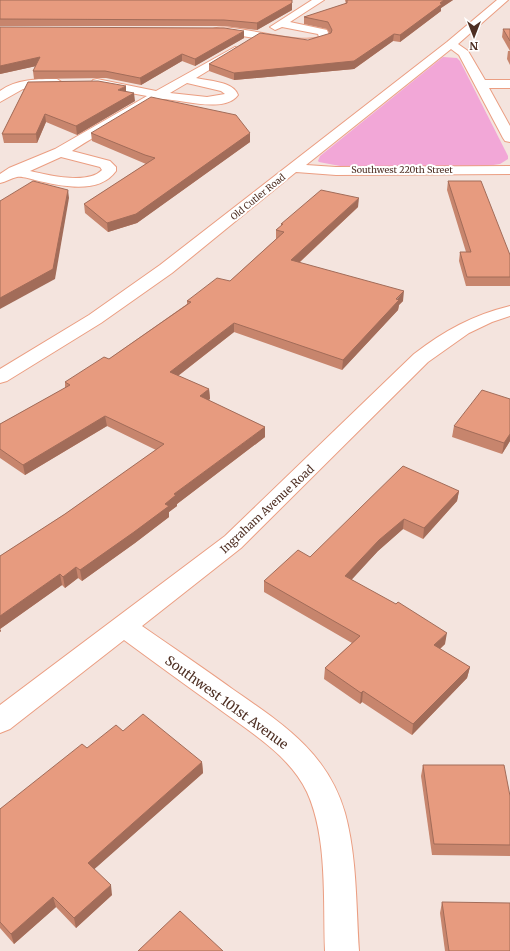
<svg xmlns="http://www.w3.org/2000/svg" width="510" height="951" viewBox="0 0 510 951" font-family="Merriweather,serif">
	<rect width="100%" height="100%" fill="#f4e4de"/>
	<path fill="#f2a7d7" d="M443,57L457,58L460,61L508,156V159L500,164L487,166H340L319,162L318,161L320,156Z"/>
	<g fill="none" stroke-linecap="round" stroke-linejoin="round">
		<defs>
			<g id="minor">
				<path d="M312,0H324L290,22L327,30L330,38L318,44L297,45L236,35L215,34L210,31C220,18 297,46 319,37L318,34L282,27L275,30L270,27Z"/>
				<path d="M497,0H508L458,44L468,51L485,80H510V88H489L510,126V142L505,141L503,138L459,55L451,49L306,165L336,167L510,166V174L336,175L296,172L172,273L101,323L7,381L0,383V369L89,315L160,265L447,42Z"/>
				<path d="M235,47L241,50L239,52L196,78C208,81 233,81 238,95C225,114 180,99 162,99C155,99 83,144 72,151L110,161L116,167V171C99,195 60,186 35,180C30,179 22,176 17,177C11,178 6,182 0,183V174L9,168L55,149L147,96L93,86L91,83L93,80L97,79L156,91ZM187,83L221,91L225,94L207,97L170,93ZM61,157L100,167L102,170C88,185 48,175 30,171Z"/>
				<path d="M57,79L63,83L61,86L23,89L0,102V91C16,79 38,79 57,79Z"/>
				<path d="M510,306V316L492,322L469,333L428,362L241,548L142,626C172,647 202,667 231,688C281,723 327,751 345,813C357,857 356,905 359,951H325C323,902 328,838 307,792C289,754 247,730 215,706C184,684 154,662 124,640L10,729L0,733V705L225,536L414,354C444,331 473,315 510,306Z"/>
			</g>
		</defs>
		<use href="#minor" stroke="#eb9e82" stroke-width="2"/>
		<use href="#minor" fill="#fff" fill-rule="evenodd"/>
	</g>
	<g fill="#c7856d">
		<path d="M0,0L292,3V10L257,30L224,26H0Z"/>
		<path d="M345,0H453L441,8V11L400,42L393,41L354,69L234,80L209,71V64L308,40L330,34L327,29L304,24V17L346,4Z"/>
		<path d="M0,27L244,38L195,66L182,61L141,85L106,78L34,79L33,71L36,66L0,74Z"/>
		<path d="M503,29H510V51L502,37Z"/>
		<path d="M508,51H510V65L507,59Z"/>
		<path d="M28,82L126,92L135,101L77,135L46,122L37,143H4L2,134Z"/>
		<path d="M91,133L250,142L137,223L108,232L85,213L84,204L146,164L92,141Z"/>
		<path d="M448,181L510,255V286H466L459,261L460,252H466L447,190Z"/>
		<path d="M358,207L299,263L403,301L399,305L398,310L342,370L234,332L178,376L209,389L210,399L208,400L265,427V437L177,504V506L169,512V517L135,543L82,581L78,578L65,588L62,585L0,629L1,631L0,632V556L65,514L156,450L107,426L25,475L0,458V424L65,388V382L109,359L187,304V301L230,281L276,239V230L281,226V224Z"/>
		<path d="M510,399V441L502,454L452,437L454,426Z"/>
		<path d="M459,491L457,501L423,539L403,529L378,551L351,579L445,644L440,649L470,667L467,678L412,735L362,702L360,704L324,679L325,668L352,643L264,592V581L310,557Z"/>
		<path d="M123,731L202,762L203,773L94,869L112,895L76,928L56,907L14,944L0,928V809L87,748Z"/>
		<path d="M423,765L510,796V856L432,855L421,776Z"/>
		<path d="M442,902L510,951H445L440,913Z"/>
	</g>
	<g fill="#a26c59">
		<path d="M444,0H453L441,8V11L400,42V35Z"/>
		<path d="M292,3V10L257,30V23Z"/>
		<path d="M244,31V38L195,66V59Z"/>
		<path d="M394,34L393,41L354,69L234,80V73Z"/>
		<path d="M182,54V61L141,85L140,78Z"/>
		<path d="M40,57L41,65L0,74V66Z"/>
		<path d="M126,86V94L118,90Z"/>
		<path d="M134,93L135,101L77,135L76,126Z"/>
		<path d="M45,114L46,122L37,143L36,134Z"/>
		<path d="M250,133V142L137,223L108,232L107,223Z"/>
		<path d="M68,190L69,198L55,279L0,309V298Z"/>
		<path d="M359,198L358,207L291,270V260Z"/>
		<path d="M404,291L403,301L399,305L398,310L342,370L343,360Z"/>
		<path d="M234,323V332L170,382V372Z"/>
		<path d="M209,389L210,399L200,406V396Z"/>
		<path d="M105,416L107,426L25,475L23,465Z"/>
		<path d="M265,427V437L177,504V506L169,512V517L135,543L82,581L80,570L165,504L174,494Z"/>
		<path d="M510,434V441L502,454L504,443Z"/>
		<path d="M459,491L457,501L423,539L424,528Z"/>
		<path d="M404,519L403,529L378,551L345,587V576L379,540Z"/>
		<path d="M76,567L78,578L65,588L63,577Z"/>
		<path d="M60,574L62,585L0,629L1,631L0,632V616Z"/>
		<path d="M447,633L445,644L432,656L434,645Z"/>
		<path d="M470,667L467,678L412,735L413,724Z"/>
		<path d="M363,691L362,702L360,704L361,693Z"/>
		<path d="M202,762L203,773L90,873L88,863Z"/>
		<path d="M111,885L112,895L76,928L74,918Z"/>
		<path d="M53,897L56,907L14,944L11,934Z"/>
	</g>
	<g fill="#e79b7f" stroke="#a26c59">
		<path d="M0,0H292V3L257,23L224,20L0,19Z"/>
		<path d="M347,0H444L440,3L442,4L400,35L394,34L354,61L234,73L209,64L260,33L308,40L331,33L332,30L328,22L304,17L347,3Z"/>
		<path d="M0,27L224,28L244,31L195,59L182,54L140,78L105,71H33L40,57L0,66Z"/>
		<path d="M503,29H510V41Z"/>
		<path d="M98,81L126,86L118,90L134,93L76,126L45,114L36,134H2L28,82Z"/>
		<path d="M151,97L236,115L250,133L136,214L107,223L84,204L155,158L145,155L91,133Z"/>
		<path d="M33,181L68,190L53,269L0,298V201Z"/>
		<path d="M448,181H481L510,255V277H467L460,252H471Z"/>
		<path d="M321,190L359,198L291,260L404,291L396,299L399,300L343,360L234,323L170,372L209,389L200,396L265,427L174,494L176,495L165,504L169,506L134,532L80,570L76,567L63,577L60,574L0,616V556L65,514L164,444L105,416L23,465L0,449V424L70,385L65,382L104,357L109,359L191,302L187,301L217,278L230,281L284,232L276,230L283,224H281Z"/>
		<path d="M482,390L510,399V434L504,443L454,426Z"/>
		<path d="M403,466L459,491L424,528L404,519L379,540L345,576L396,604L398,602L447,633L434,645L470,667L413,724L363,691L361,693L325,668L360,636L264,581L298,550L310,557Z"/>
		<path d="M143,714L202,762L88,863L111,885L74,918L53,897L11,934L0,922V809L82,744L87,748L116,725L123,731Z"/>
		<path d="M423,765H504L510,796V845L434,844Z"/>
		<path d="M442,902L510,903V951H449Z"/>
		<path d="M180,911L223,951H138Z"/>
	</g>
	<g text-anchor="middle" stroke-width="4" stroke-linejoin="round" paint-order="stroke">
		<g font-size="9" fill="#4e2f23" stroke="#fff">
			<text x="402" y="173">Southwest 220th Street</text>
			<text transform="translate(258 197) rotate(-39)" y="3">Old Cutler Road</text>
		</g>
		<g font-size="11" fill="#4e2f23" stroke="#fff">
			<text transform="translate(267 509) rotate(-43)" y="4">Ingraham Avenue Road</text>
		</g>
		<g font-size="13" fill="#4e2f23" stroke="#fff">
			<text transform="translate(227 702) rotate(36)" y="5">Southwest 101st Avenue</text>
		</g>
	</g>
	<g transform="translate(474 36) rotate(180)" stroke="#ffffff" stroke-width="3" paint-order="stroke">
	<path d="M0-3L7 15L0 10L-7 15Z" fill="#4e2f23"/>
	<text y="-6" font-size="11" font-weight="bold" text-anchor="middle" fill="#4e2f23">N</text>
	</g>
</svg>
